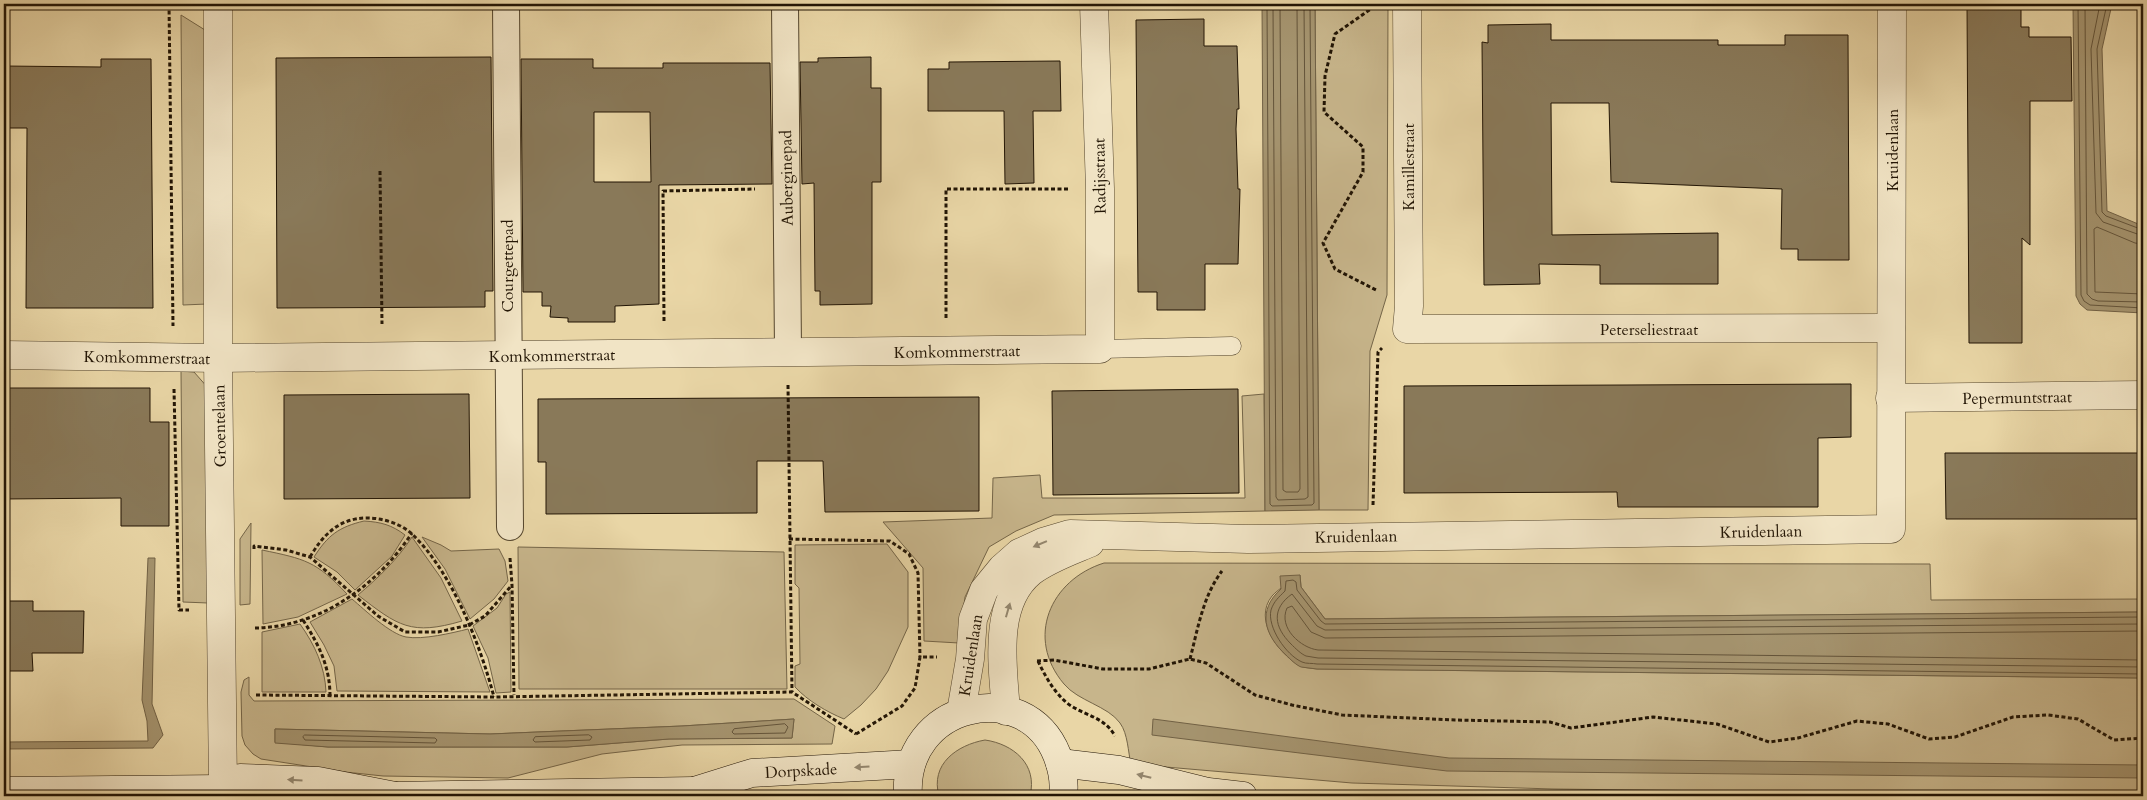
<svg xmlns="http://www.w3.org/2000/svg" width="2147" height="800" viewBox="0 0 2147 800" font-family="Cardo,serif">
	<rect width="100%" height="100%" fill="#e9d6a6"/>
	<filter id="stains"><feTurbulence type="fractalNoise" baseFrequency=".004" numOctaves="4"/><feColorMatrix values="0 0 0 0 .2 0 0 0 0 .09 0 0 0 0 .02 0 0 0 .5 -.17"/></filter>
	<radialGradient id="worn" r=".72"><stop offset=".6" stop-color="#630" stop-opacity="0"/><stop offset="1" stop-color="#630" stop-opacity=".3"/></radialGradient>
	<g fill="#c7b58b" stroke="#746548" fill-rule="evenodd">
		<path d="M1315,4H1388L1387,295L1370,351L1368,510H1319Z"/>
		<path d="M181,15L205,30L207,304L183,305Z"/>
		<path d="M181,371L194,372L209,389L208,603L183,602Z"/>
		<path d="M1264,394L1265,511L1054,515L1016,531L989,547L965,597L959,643L924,641L923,568L883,522L992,518L993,478L1040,475L1042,498H1245L1242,396Z"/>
		<path d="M364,521C381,522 392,525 405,535L392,556L355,590L337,572L314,557C328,535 339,527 364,521Z"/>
		<path d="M251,523L250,604L240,605V539Z"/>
		<path d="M412,537L441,578L462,621C411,636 398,626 358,595C379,577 397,560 412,537Z"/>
		<path d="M422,537L441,545L451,551L499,549L505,561L508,581L494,599L470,619L445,569Z"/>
		<path d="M887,544L908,572V627L888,671L876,689L861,705L844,719C827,712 808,701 795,687V666L800,664L799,588L795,584V545Z"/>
		<path d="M518,547L784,552L787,689H519Z"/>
		<path d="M262,550C305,559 316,561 347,594L298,617L263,624Z"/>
		<path d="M1104,563L1930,564L1931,600L2143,599V612L1325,619L1301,587L1300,575C1291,582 1279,588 1272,596C1253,620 1278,652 1298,665C1303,668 1311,668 1317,669L2143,678V796L1554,789L1352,783L1131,764C1128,752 1128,734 1120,723C1108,706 1078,701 1064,684C1025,638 1050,580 1104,563Z"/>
		<path d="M510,592L511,692L496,693L488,658L473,626L497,608L506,594Z"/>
		<path d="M352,599C365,610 390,634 406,637C423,640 452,633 468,629L490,692L337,691L334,666L324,645L310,622Z"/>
		<path d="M300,624C315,645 325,667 326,692H262V632Z"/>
		<path d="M249,677V695L254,701L794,699L835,726L832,744L682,745L602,754L508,778L383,776L345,772L261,759L253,754L245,745L242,736L241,692L244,680ZM794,719L792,738L669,739L567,747H328L275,742V729L490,734L682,726Z"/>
		<path d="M985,740C1013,744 1038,764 1030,796H939C930,764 957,745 985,740Z"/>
	</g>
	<g fill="#a5946f" stroke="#716145">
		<path d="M1262,4H1315L1319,510L1265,511Z"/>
		<path d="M2073,4H2112L2102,49L2107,211L2143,226V313L2087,310L2080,304L2076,296Z"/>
		<path d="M148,558H155L152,704L163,735L153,748L4,749V742L148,741L147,721L142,700Z"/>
		<path d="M1300,575L1301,587L1325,619L2143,612V678L1317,669C1312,668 1306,668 1301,667C1296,665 1290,659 1286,655C1264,635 1257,610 1281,589L1280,576Z"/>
		<path d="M794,719L792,738L669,739L567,747H328L275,743V729L490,734L682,726Z"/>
		<path d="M1153,719L1449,758L2143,765V778L1447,771L1152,735Z"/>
	</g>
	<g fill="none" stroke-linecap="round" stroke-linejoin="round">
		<g stroke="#64543a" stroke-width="1">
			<path d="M1267,4L1270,504L1272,506L1312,505L1314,503L1310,4"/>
			<path d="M1273,4L1276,497L1278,500L1305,499L1308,497L1304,4"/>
			<path d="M1280,4L1283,490L1286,492H1298L1300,489L1297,4"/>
			<path d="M2078,4L2081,295L2084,301L2090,305L2143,308"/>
			<path d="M2085,4L2087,294L2092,299L2098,301L2143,302"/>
			<path d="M2100,4L2091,49L2096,213L2103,222L2143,236"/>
			<path d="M2107,4L2097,49L2102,212L2106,216L2143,230"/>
			<path d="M2143,244L2135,243L2097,227L2094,229L2095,292L2143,294"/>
			<path d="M2143,617L1325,624L1321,621L1297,590L1296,582L1293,580L1286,581L1285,591C1279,597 1274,601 1271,610C1267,627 1286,655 1302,662C1306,664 1313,663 1317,664L2143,674"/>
			<path d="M2143,624L1325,630L1317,626L1292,594C1271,609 1274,627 1291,644C1295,648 1301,654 1306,656C1310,657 1314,657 1318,658L2143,667"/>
			<path d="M2143,631L1325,638L1311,632L1292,606L1287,608C1278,628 1301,648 1318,650L2143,660"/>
			<path d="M785,724L788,727L785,733L734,734L732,732L734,729Z"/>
			<path d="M305,735L435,738L437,740L435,743L305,740L303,737Z"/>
			<path d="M589,735L592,737L590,740L535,742L533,740L535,737Z"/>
		</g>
	</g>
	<g fill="#897959" stroke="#221505" fill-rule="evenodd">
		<path d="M1967,4H2021V27H2029V37H2071L2072,101H2030V245L2022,238V343H1969Z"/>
		<path d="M1204,19V46H1237L1239,109H1237L1236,129L1238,189H1240L1238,264H1205V310H1157V292H1138L1136,20Z"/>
		<path d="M1551,24V40H1718V45H1785V35H1848L1849,260H1798V249H1781L1782,189L1611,182L1609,103H1551L1552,235L1718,233V284H1600V265L1539,264L1540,284L1484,285L1482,42L1488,43V25Z"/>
		<path d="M491,57L493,291H485V307L277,308L276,58Z"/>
		<path d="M871,57V88H881V182H872V304L820,305V291H815L814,183L802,184L800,62H818V58Z"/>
		<path d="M101,59H151L153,308H26L27,128H4V66L101,67Z"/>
		<path d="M521,59H593V68H663V63H770L772,184L659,185V304L615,306V322H568V318L550,317L551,306H542V292H523ZM594,112H650L651,182H594Z"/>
		<path d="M1060,61L1061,111H1033L1034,183L1005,184L1004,111H928V69H949V62Z"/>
		<path d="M1851,384V437L1818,438V507H1618L1617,492L1404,493V386Z"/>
		<path d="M4,388H150V422H169V526H121V498L4,499Z"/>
		<path d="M1238,389L1239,493L1053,495L1052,391Z"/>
		<path d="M469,394L470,498L284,499V395Z"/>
		<path d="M979,397V511L825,512L823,461H757V513L546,514V462H538V399Z"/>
		<path d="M1945,453H2143V519H1946Z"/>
		<path d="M4,601H33V611H84L83,653H32L33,671H4Z"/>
	</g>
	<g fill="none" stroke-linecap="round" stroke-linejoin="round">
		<defs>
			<path id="service" d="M1100,349L1232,346"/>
			<g id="pedestrian">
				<path d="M506,4L510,527"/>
				<path d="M785,4L788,352"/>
			</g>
			<g id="minor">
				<path d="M218,4V358L223,789"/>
				<path d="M1407,4L1409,306L1407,329L1891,328"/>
				<path d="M4,355L218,358L1100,349V189L1094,4"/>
				<path d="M1890,398L2143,395"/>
				<path d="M1006,711C1003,667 992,604 1031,572C1048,559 1071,551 1090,543"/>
				<path d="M961,712L970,659L973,619L984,590L1002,568L1019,553L1043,542L1070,534L1248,539L1891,529L1892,4"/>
			</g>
			<g id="secondary">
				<path d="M1060,763L1119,770L1208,792L1243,796"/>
				<path d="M223,789L240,778L318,781L395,796"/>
				<path d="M4,791L223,789L236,796"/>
				<path d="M694,791L752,773L911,764"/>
				<path d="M392,796L694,791L718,796"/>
				<path d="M908,796C902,703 1025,675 1057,755C1062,768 1065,782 1063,796"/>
			</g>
		</defs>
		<use href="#service" stroke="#54452d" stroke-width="19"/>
		<use href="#pedestrian" stroke="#54452d" stroke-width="28"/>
		<use href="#minor" stroke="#54452d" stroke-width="29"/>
		<use href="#secondary" stroke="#221505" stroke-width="29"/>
		<g stroke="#221505" stroke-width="3" stroke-dasharray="4 2.5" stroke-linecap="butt">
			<path d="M169,4L173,326"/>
			<path d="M1375,6L1335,34L1325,76L1324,112L1363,147V172L1323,243L1335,269L1376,290"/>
			<path d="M380,171L382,324"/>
			<path d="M946,318V189H1069"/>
			<path d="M664,321L663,191L755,189"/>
			<path d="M788,385L792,692"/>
			<path d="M174,389L179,610H189"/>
			<path d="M1373,505L1378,352L1382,348"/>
			<path d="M789,539L890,541L909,554L918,573L920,657"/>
			<path d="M254,549V546L286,550L310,557L378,616L405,632H438L469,625L485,616L512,585"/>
			<path d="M310,557C323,535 339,518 367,518C382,518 400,523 412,534C452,572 480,644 494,697"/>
			<path d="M510,558L512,585L514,695"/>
			<path d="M303,620C319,645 330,667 330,696"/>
			<path d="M255,628C320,627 377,586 412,533"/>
			<path d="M1190,659C1198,628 1203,596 1222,571"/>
			<path d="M1037,661L1054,660L1103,669H1149L1190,659L1206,663L1255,695L1292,705L1342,715L1455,720L1550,722L1571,728L1653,717L1717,724L1769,742L1798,738L1857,721L1888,724L1929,739L1955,737L2013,717L2048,715L2078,719L2114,740L2143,738"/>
			<path d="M1038,661C1045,676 1054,692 1067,703C1084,716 1104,716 1115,736"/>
			<path d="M256,695L494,697L792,692L856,734"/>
			<path d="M856,734L902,706L915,688L920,657H937"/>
		</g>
		<use href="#service" stroke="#f1e4c5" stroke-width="18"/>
		<use href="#pedestrian" stroke="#f1e4c5" stroke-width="26"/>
		<use href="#minor" stroke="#f1e4c5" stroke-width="28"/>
		<use href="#secondary" stroke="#f1e4c5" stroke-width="28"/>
	</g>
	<defs><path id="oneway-solid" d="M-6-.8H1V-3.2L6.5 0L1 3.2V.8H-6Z" transform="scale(1.25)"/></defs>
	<g fill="#94876f">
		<use href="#oneway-solid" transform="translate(1040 544) rotate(157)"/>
		<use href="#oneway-solid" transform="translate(1008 610) rotate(-74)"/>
		<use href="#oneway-solid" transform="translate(862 767) rotate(176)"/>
		<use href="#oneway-solid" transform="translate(1144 776) rotate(-166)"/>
		<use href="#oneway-solid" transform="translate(295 780) rotate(-177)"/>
	</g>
	<g text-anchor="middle" stroke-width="4" stroke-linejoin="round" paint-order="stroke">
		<g font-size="16" fill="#221505" stroke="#f1e4c5">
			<text transform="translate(1892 150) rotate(-90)" y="6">Kruidenlaan</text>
			<text transform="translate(1408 167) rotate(-90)" y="6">Kamillestraat</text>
			<text transform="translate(1099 176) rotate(-91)" y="6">Radijsstraat</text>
			<text transform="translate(786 178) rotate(-91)" y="6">Auberginepad</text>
			<text transform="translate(507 266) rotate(-90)" y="6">Courgettepad</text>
			<text x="1649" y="335">Peterseliestraat</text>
			<text transform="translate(957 351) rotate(-1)" y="6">Komkommerstraat</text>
			<text transform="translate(552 355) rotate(-1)" y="6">Komkommerstraat</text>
			<text transform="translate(147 357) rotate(1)" y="6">Komkommerstraat</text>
			<text transform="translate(2017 397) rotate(-1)" y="6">Pepermuntstraat</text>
			<text transform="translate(219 426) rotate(-91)" y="6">Groentelaan</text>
			<text transform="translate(1761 531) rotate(-1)" y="6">Kruidenlaan</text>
			<text transform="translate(1356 536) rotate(-1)" y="6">Kruidenlaan</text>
			<text transform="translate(970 655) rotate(-81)" y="6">Kruidenlaan</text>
			<text transform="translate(801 770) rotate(-3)" y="6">Dorpskade</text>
		</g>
	</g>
	<rect width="2147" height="800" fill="none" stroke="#e9d6a6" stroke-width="20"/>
	<rect x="5" y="5" width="2137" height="790" fill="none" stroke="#221505" stroke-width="2.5"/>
	<rect x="10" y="10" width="2127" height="780" fill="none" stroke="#221505"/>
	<rect width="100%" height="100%" filter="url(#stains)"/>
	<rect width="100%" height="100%" fill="url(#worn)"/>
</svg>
